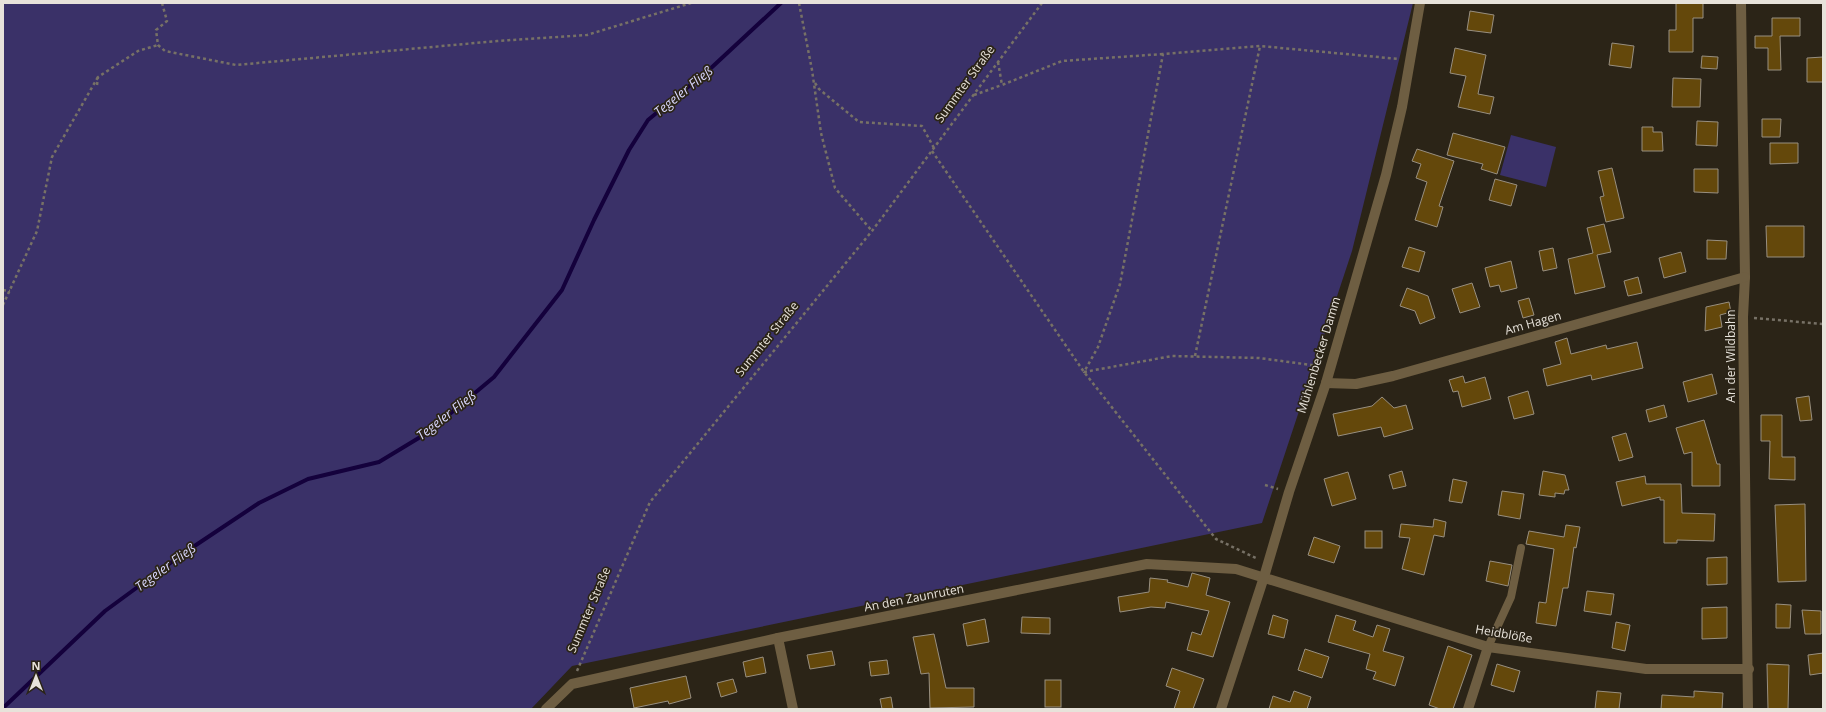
<svg xmlns="http://www.w3.org/2000/svg" width="1826" height="712" viewBox="0 0 1826 712" font-family="'Open Sans',sans-serif">
	<rect width="100%" height="100%" fill="#2b2417"/>
	<g fill="#3a3168">
		<path d="M3,3H1413L1352,251L1262,523L572,666L531,709H3Z"/>
		<path d="M1511,135L1556,147L1546,187L1500,175Z"/>
	</g>
	<g fill="none" stroke-linecap="round" stroke-linejoin="round">
		<path stroke="#14013c" stroke-width="4" d="M3,708L105,611L184,553L259,503L308,479L379,462L427,433L494,377L562,290L594,220L629,150L648,120L710,69L781,3"/>
	</g>
	<g fill="#64480b" stroke="#988f80">
		<path d="M1676,3H1703V18H1693V52H1669V30H1676Z"/>
		<path d="M1470,11L1494,15L1491,33L1467,30Z"/>
		<path d="M1772,18H1800V36H1780L1781,70H1768V48H1755V36H1772Z"/>
		<path d="M1612,43L1634,46L1631,68L1609,65Z"/>
		<path d="M1455,48L1486,55L1478,94L1494,97L1490,114L1458,107L1466,76L1450,73Z"/>
		<path d="M1702,56L1718,57L1717,69L1701,68Z"/>
		<path d="M1823,57V82H1807V58Z"/>
		<path d="M1673,78L1701,79L1700,107H1672Z"/>
		<path d="M1762,119H1781L1780,137H1762Z"/>
		<path d="M1697,121L1718,122L1717,146L1696,145Z"/>
		<path d="M1642,127H1653V132H1662L1663,151H1642Z"/>
		<path d="M1453,133L1505,147L1497,174L1481,169L1483,164L1447,155Z"/>
		<path d="M1770,143H1798V163L1770,164Z"/>
		<path d="M1417,149L1454,161L1439,206L1443,207L1437,227L1415,220L1427,182L1416,178L1421,164L1412,161Z"/>
		<path d="M1612,168L1624,218L1606,222L1600,197L1604,196L1598,171Z"/>
		<path d="M1694,169H1718V193L1694,192Z"/>
		<path d="M1495,179L1517,185L1511,206L1489,200Z"/>
		<path d="M1604,224L1611,252L1597,255L1605,287L1575,294L1568,259L1593,253L1587,228Z"/>
		<path d="M1766,226H1804V257H1767Z"/>
		<path d="M1707,240L1727,241L1726,259H1707Z"/>
		<path d="M1409,247L1425,252L1419,272L1402,267Z"/>
		<path d="M1553,248L1557,268L1543,271L1539,251Z"/>
		<path d="M1681,252L1686,272L1664,278L1659,258Z"/>
		<path d="M1511,261L1517,288L1501,292L1499,285L1490,287L1485,268Z"/>
		<path d="M1638,277L1642,293L1628,296L1624,281Z"/>
		<path d="M1472,283L1480,307L1460,313L1452,289Z"/>
		<path d="M1407,288L1428,296L1435,318L1420,324L1415,311L1400,306Z"/>
		<path d="M1529,298L1534,315L1523,318L1518,301Z"/>
		<path d="M1729,302L1731,312L1720,315L1722,327L1705,331L1706,307Z"/>
		<path d="M1567,338L1571,354L1606,345L1607,349L1637,342L1643,368L1592,380L1591,375L1547,386L1543,369L1561,364L1555,342Z"/>
		<path d="M1712,374L1717,394L1688,402L1683,382Z"/>
		<path d="M1463,376L1465,383L1485,377L1491,399L1462,407L1458,391L1453,392L1449,380Z"/>
		<path d="M1528,391L1534,414L1514,419L1508,397Z"/>
		<path d="M1809,396L1812,420L1800,421L1796,398Z"/>
		<path d="M1382,397L1394,408L1406,405L1413,429L1384,437L1381,427L1338,436L1333,414L1372,406Z"/>
		<path d="M1664,405L1667,417L1649,422L1646,410Z"/>
		<path d="M1761,415H1782V457H1795V480L1769,479L1770,441H1761Z"/>
		<path d="M1704,420L1717,464H1720V486H1692V452L1684,454L1676,428Z"/>
		<path d="M1626,433L1633,457L1619,461L1612,437Z"/>
		<path d="M1402,471L1406,486L1393,489L1389,475Z"/>
		<path d="M1543,471L1565,475L1569,490H1565L1564,494L1555,493V497L1539,495Z"/>
		<path d="M1348,472L1356,499L1332,506L1324,479Z"/>
		<path d="M1645,476L1646,484H1681L1682,513L1715,514L1714,541L1677,540V543H1664V500H1660V497L1622,506L1616,482Z"/>
		<path d="M1453,479L1467,482L1462,503L1449,501Z"/>
		<path d="M1502,491L1524,494L1520,519L1498,515Z"/>
		<path d="M1805,504L1806,581L1778,582L1775,505Z"/>
		<path d="M1434,519L1446,522L1444,537L1434,535L1424,575L1402,569L1410,538L1399,537L1401,524L1433,527Z"/>
		<path d="M1566,525L1580,527L1576,548L1574,547L1568,588H1563L1556,626L1536,623L1539,602L1546,603L1554,549L1526,544L1529,531L1564,537Z"/>
		<rect x="1365" y="531" width="17" height="17"/>
		<path d="M1314,537L1340,546L1334,563L1308,555Z"/>
		<path d="M1727,557V584L1707,585V558Z"/>
		<path d="M1490,561L1512,565L1508,586L1486,581Z"/>
		<path d="M1192,573L1210,578L1206,595L1230,602L1213,657L1187,650L1192,632L1201,635L1209,611L1166,602L1165,608L1151,607L1120,612L1118,597L1149,592L1150,578L1168,580L1167,582L1188,587Z"/>
		<path d="M1587,591L1614,594L1611,615L1584,611Z"/>
		<path d="M1776,604L1791,605L1790,628H1776Z"/>
		<path d="M1727,607V638L1702,639V608Z"/>
		<path d="M1802,610L1821,611V634H1805Z"/>
		<path d="M1273,615L1288,620L1284,638L1268,634Z"/>
		<path d="M1336,615L1356,621L1353,630L1373,637L1377,625L1390,629L1383,651L1404,657L1395,686L1373,679L1376,672L1366,669L1370,654L1328,642Z"/>
		<path d="M1022,617L1050,618V634L1021,633Z"/>
		<path d="M985,619L989,642L967,646L963,624Z"/>
		<path d="M1616,622L1630,625L1625,651L1612,648Z"/>
		<path d="M934,634L946,688H974V707L930,708L929,673L921,674L913,637Z"/>
		<path d="M1448,646L1472,655L1453,709H1440L1429,705Z"/>
		<path d="M1305,649L1329,657L1322,678L1298,670Z"/>
		<path d="M832,651L835,665L810,669L807,655Z"/>
		<path d="M1823,653V673L1810,675L1808,655Z"/>
		<path d="M763,657L766,673L746,677L743,662Z"/>
		<path d="M887,660L889,674L871,676L869,662Z"/>
		<path d="M1497,664L1520,671L1514,692L1491,685Z"/>
		<path d="M1767,664L1789,665L1788,709H1768Z"/>
		<path d="M1172,668L1204,679L1193,709H1174L1180,691L1166,686Z"/>
		<path d="M686,676L691,698L669,704L668,701L634,708L630,688Z"/>
		<path d="M733,679L737,692L721,697L717,683Z"/>
		<rect x="1045" y="680" width="16" height="27"/>
		<path d="M1294,691L1311,697L1307,709H1269L1273,696L1290,702Z"/>
		<path d="M1597,691L1621,693L1619,709H1595Z"/>
		<path d="M1694,691L1723,693L1722,709H1661L1662,695L1694,697Z"/>
		<path d="M891,697L893,709H882L880,699Z"/>
	</g>
	<g fill="none" stroke-linecap="round" stroke-linejoin="round">
		<g stroke="#777166" stroke-width="2.5" stroke-dasharray="3 3" stroke-linecap="butt">
			<path d="M162,3L167,21L156,30L158,45L165,51L236,65L497,41L587,35L691,3"/>
			<path d="M799,3L812,70L821,133L835,188L872,231"/>
			<path d="M998,62L1002,85L1062,61L1163,54"/>
			<path d="M815,83L819,89L859,122L922,126L934,148"/>
			<path d="M97,85L98,77L138,51L158,45"/>
			<path d="M974,95L1002,85"/>
			<path d="M932,151L1084,372L1216,539L1258,559"/>
			<path d="M3,290L10,291"/>
			<path d="M3,305L37,231L52,157L98,77"/>
			<path d="M1754,318L1823,324"/>
			<path d="M1195,356L1260,46"/>
			<path d="M1319,366L1259,358L1172,356L1084,372L1098,347L1120,284L1163,54L1260,46L1399,59"/>
			<path d="M1265,485L1278,489"/>
			<path d="M577,671L650,502L872,231L1042,3"/>
		</g>
		<path stroke="#6e5e42" stroke-width="8" d="M1488,647L1511,597L1521,548"/>
		<g stroke="#6e5e42" stroke-width="10">
			<path d="M1741,3L1745,277L1743,317L1748,709"/>
			<path d="M1326,383L1356,384L1393,376L1745,277"/>
			<path d="M778,638L793,709"/>
			<path d="M546,709L572,684L778,638L1147,564L1236,569L1488,647L1646,669H1749"/>
			<path d="M1221,709L1264,577L1289,492L1326,383L1386,175L1402,107L1420,3"/>
			<path d="M1468,709L1488,647"/>
		</g>
	</g>
	<g text-anchor="middle" stroke-width="3.5" stroke-linejoin="round" paint-order="stroke">
		<g font-size="12" fill="#e7e2da" stroke="#2b2417">
			<text transform="translate(965 84) rotate(-54)" y="4">Summter Straße</text>
			<text transform="translate(1533 323) rotate(-16)" y="4">Am Hagen</text>
			<text transform="translate(767 339) rotate(-51)" y="4">Summter Straße</text>
			<text transform="translate(1319 355) rotate(-73)" y="4">Mühlenbecker Damm</text>
			<text transform="translate(1731 356) rotate(-90)" y="4">An der Wildbahn</text>
			<text transform="translate(914 598) rotate(-11)" y="4">An den Zaunruten</text>
			<text transform="translate(589 610) rotate(-67)" y="4">Summter Straße</text>
			<text transform="translate(1504 634) rotate(10)" y="4">Heidblöße</text>
		</g>
		<g font-size="13" font-style="italic" fill="#d9d7fe" stroke="#2b2417">
			<text transform="translate(683 91) rotate(-39)" y="5">Tegeler Fließ</text>
			<text transform="translate(446 415) rotate(-38)" y="5">Tegeler Fließ</text>
			<text transform="translate(165 567) rotate(-36)" y="5">Tegeler Fließ</text>
		</g>
	</g>
	<rect width="1826" height="712" fill="none" stroke="#e7e2da" stroke-width="8"/>
	<g transform="translate(36 676)" stroke="#2b2417" stroke-width="3" paint-order="stroke">
	<path d="M0-3L7 15L0 10L-7 15Z" fill="#e7e2da"/>
	<text y="-6" font-size="11" font-weight="bold" text-anchor="middle" fill="#e7e2da">N</text>
	</g>
</svg>
